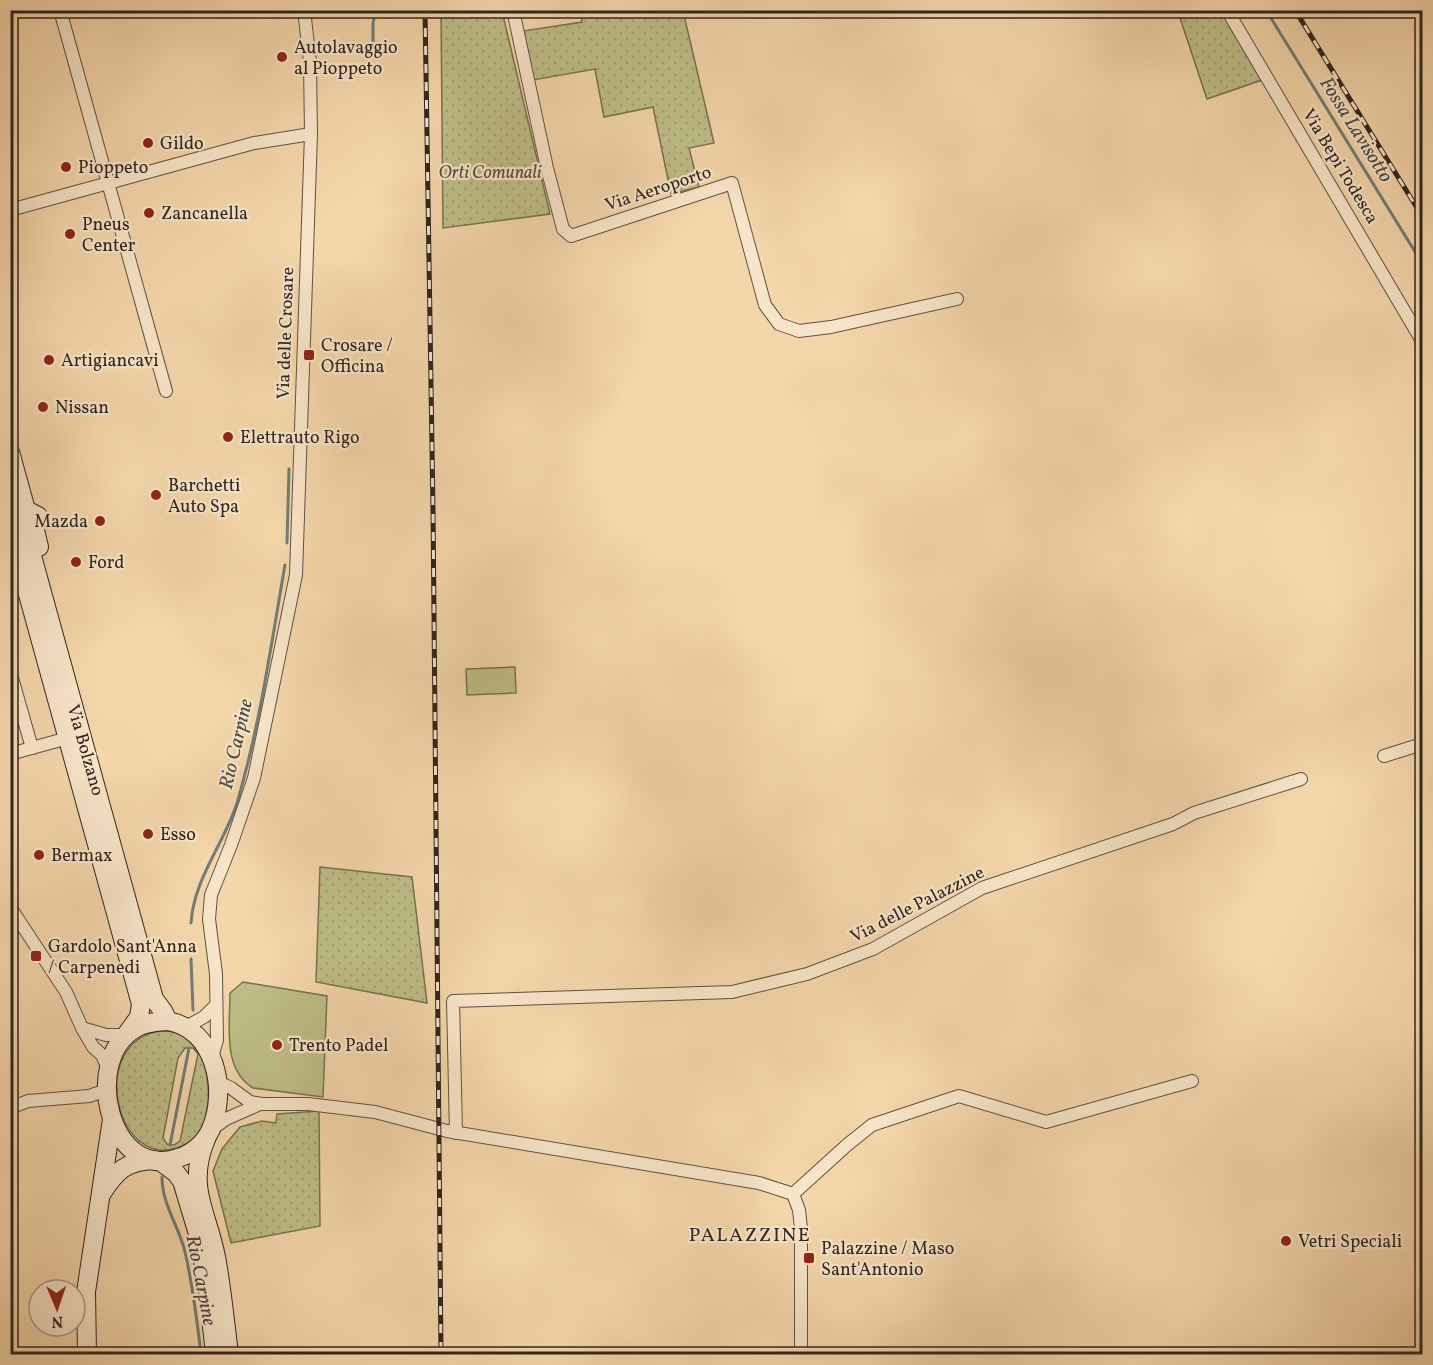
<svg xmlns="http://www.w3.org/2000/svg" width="1433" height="1365" viewBox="0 0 1433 1365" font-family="Vollkorn,serif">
	<defs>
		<pattern id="grass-dots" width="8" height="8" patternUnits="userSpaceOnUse" patternTransform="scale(1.5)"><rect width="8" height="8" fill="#bebd87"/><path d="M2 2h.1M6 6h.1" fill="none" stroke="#a4a274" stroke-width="1.8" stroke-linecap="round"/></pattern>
	</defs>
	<rect width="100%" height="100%" fill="#f4d6ab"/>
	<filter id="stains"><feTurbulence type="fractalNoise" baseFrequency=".00333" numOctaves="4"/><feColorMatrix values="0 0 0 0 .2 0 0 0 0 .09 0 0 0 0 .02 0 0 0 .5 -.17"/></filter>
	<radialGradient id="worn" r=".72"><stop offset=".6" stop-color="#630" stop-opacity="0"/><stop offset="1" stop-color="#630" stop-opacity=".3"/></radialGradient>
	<g fill="url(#grass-dots)" stroke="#777152" stroke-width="1.5" fill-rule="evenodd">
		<path d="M441,11H502L550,214L443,228Z"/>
		<path d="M580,11H683L714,143L689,148L699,187L671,194L653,107L604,117L595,69L533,80L523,31L582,22Z"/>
		<path d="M1189,11H1221L1262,80L1207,99L1179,15Z"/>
		<path d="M320,867L412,877L427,1003L316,982Z"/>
		<path d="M162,1031C170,1031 178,1032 184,1036C209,1052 212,1094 205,1120C202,1132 193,1141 182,1146C115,1175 86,1039 162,1031ZM185,1048H193L198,1054L180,1141L174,1145L167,1144L163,1138L178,1058Z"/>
		<path d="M319,1111L320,1226L231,1243L213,1171L222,1149L240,1127L262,1121L276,1123L277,1114Z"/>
	</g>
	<g fill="#bebd87" stroke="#777152" stroke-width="1.5">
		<path d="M515,667L516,693L467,695L466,669Z"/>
		<path d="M243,982L327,996L323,1097L253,1088C222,1069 230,1025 230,993Z"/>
	</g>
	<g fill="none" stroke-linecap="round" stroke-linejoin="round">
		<g stroke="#717d75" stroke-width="3">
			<path d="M1266,10L1422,263"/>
			<path d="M373,43V23L376,10"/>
			<path d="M287,543L289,469"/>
			<path d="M191,923C194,878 224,844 237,803C260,725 271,645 285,565"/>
			<path d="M191,959L193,1010"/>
			<path d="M170,1145L189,1048"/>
			<path d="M162,1177C162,1205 179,1226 185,1252C193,1286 197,1320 201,1354"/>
		</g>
		<defs>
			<g id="street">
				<path d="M60,10L166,391"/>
				<path d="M513,10L547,168L563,229L571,236L732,183L765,305L779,324L799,331L831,327L957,299"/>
				<path d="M1227,10L1422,341"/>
				<path d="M10,210L254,143L311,134"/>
				<path d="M10,671L32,748"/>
				<path d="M10,754L68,738"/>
				<path d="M1384,756L1422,744"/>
				<path d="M10,907L66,992L82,1028L93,1047L102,1055L108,1069"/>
				<path d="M186,1027L204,1017L216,1005"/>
				<path d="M82,1028L106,1035H126"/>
				<path d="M212,1057L217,1040L216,974L209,919L211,895L231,845L254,778L296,575L311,134L310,62L304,10"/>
				<path d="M216,1081L231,1088L250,1102L262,1104H308L375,1112L447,1131L759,1183L793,1194L799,1210L801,1228V1354"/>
				<path d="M10,1108L28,1101L89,1096L107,1090"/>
				<path d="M211,1130L226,1119L260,1104"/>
				<path d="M456,1133L453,1001L732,992L807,974L873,949L982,888L1173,824L1194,813L1301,779"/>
				<path d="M793,1194L847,1145L872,1125L959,1096L1046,1122L1192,1081"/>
			</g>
			<g id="secondary">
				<path d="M10,452L26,510L38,516L35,530L39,547"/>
				<path d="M10,476L154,999L163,1011L168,1021"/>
				<path d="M10,529L141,1004L139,1017L126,1035"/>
				<path d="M168,1021C215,1030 228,1089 211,1129C205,1143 192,1154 178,1158C109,1182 81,1058 136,1028C146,1022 157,1022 168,1021Z"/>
				<path d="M206,1139C186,1187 207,1211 216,1257C222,1289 225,1322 229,1354"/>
				<path d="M160,1161L176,1173L182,1181L198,1234L207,1281L215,1354"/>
				<path d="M102,1193C116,1171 126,1161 154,1160"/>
				<path d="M87,1354L86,1292L112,1119"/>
			</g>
		</defs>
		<use href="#street" stroke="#615141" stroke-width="14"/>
		<use href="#secondary" stroke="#30251e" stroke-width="20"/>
		<use href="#street" stroke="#f8e4c8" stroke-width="12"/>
		<use href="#secondary" stroke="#f8e4c8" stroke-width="18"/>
		<defs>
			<g id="rail">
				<path d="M425,10L433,509L441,1354"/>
				<path d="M1295,10L1422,216"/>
			</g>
		</defs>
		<use href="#rail" stroke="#30251e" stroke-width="5"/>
		<use href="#rail" stroke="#f8e4c8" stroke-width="3" stroke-dasharray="9" stroke-linecap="butt"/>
	</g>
	<g fill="#8f2418" stroke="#f8e4c8" stroke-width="2">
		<circle cx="282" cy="57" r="6"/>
		<circle cx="148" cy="143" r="6"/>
		<circle cx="66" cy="167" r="6"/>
		<circle cx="149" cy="213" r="6"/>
		<circle cx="70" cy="234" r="6"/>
		<rect x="303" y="349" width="12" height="12" rx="3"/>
		<circle cx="49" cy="360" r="6"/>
		<circle cx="43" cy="407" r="6"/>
		<circle cx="228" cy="437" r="6"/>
		<circle cx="156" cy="495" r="6"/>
		<circle cx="100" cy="521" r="6"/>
		<circle cx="76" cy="562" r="6"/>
		<circle cx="148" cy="834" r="6"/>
		<circle cx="39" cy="855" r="6"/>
		<rect x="30" y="950" width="12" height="12" rx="3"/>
		<circle cx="277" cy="1045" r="6"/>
		<circle cx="1286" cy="1241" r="6"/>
		<rect x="803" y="1252" width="12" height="12" rx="3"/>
	</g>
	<g text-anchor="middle" stroke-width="4.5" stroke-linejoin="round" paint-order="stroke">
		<g font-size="18" fill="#30251e" stroke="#f8e4c8" text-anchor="start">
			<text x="294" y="53">Autolavaggio<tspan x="294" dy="21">al Pioppeto</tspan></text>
			<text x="160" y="149">Gildo</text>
			<text x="78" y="173">Pioppeto</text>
			<text x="161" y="219">Zancanella</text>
			<text x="82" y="230">Pneus<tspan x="82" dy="21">Center</tspan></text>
			<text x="321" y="351">Crosare /<tspan x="321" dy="21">Officina</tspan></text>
			<text x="61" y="366">Artigiancavi</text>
			<text x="55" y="413">Nissan</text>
			<text x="240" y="443">Elettrauto Rigo</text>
			<text x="168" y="491">Barchetti<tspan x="168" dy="21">Auto Spa</tspan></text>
			<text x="88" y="527" text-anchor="end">Mazda</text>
			<text x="88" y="568">Ford</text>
			<text x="160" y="840">Esso</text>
			<text x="51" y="861">Bermax</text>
			<text x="48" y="952">Gardolo Sant'Anna<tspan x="48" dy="21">/ Carpenedi</tspan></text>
			<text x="289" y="1051">Trento Padel</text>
			<text x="1298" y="1247">Vetri Speciali</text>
			<text x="821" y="1254">Palazzine / Maso<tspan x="821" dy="21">Sant'Antonio</tspan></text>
		</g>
		<g font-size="18" fill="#30251e" stroke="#f8e4c8">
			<text transform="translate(1341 166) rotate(59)" y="6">Via Bepi Todesca</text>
			<text transform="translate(658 188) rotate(-18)" y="6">Via Aeroporto</text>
			<text transform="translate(285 333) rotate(-88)" y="6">Via delle Crosare</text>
			<text transform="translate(86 750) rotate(74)" y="6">Via Bolzano</text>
			<text transform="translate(917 904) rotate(-27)" y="6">Via delle Palazzine</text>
		</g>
		<g font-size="18" font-style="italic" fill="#544b38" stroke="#f8e4c8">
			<text x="490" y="178">Orti Comunali</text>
		</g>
		<g font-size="20" font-style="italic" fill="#4b4a42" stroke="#f8e4c8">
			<text transform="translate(1357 129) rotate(58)" y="7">Fossa Lavisotto</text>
			<text transform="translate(235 744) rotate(-77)" y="7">Rio Carpine</text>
			<text transform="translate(202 1280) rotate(79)" y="7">Rio Carpine</text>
		</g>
		<g font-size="20" letter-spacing="1.5" fill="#30251e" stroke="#f8e4c8">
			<text x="750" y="1241">PALAZZINE</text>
		</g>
	</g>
	<rect width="1433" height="1365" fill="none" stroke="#f4d6ab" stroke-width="36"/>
	<rect x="12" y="12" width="1409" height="1341" fill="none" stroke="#30251e" stroke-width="3"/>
	<rect x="18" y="18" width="1397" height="1329" fill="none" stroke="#30251e" stroke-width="1.5"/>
	<g transform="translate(57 1308) rotate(178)"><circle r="28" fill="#f8e4c8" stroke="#a89884" stroke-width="1.5"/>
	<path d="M0-4.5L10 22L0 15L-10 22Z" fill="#8f2418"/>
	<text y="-9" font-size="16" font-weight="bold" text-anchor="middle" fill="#30251e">N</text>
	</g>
	<rect width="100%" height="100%" filter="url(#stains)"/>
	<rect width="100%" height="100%" fill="url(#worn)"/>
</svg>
